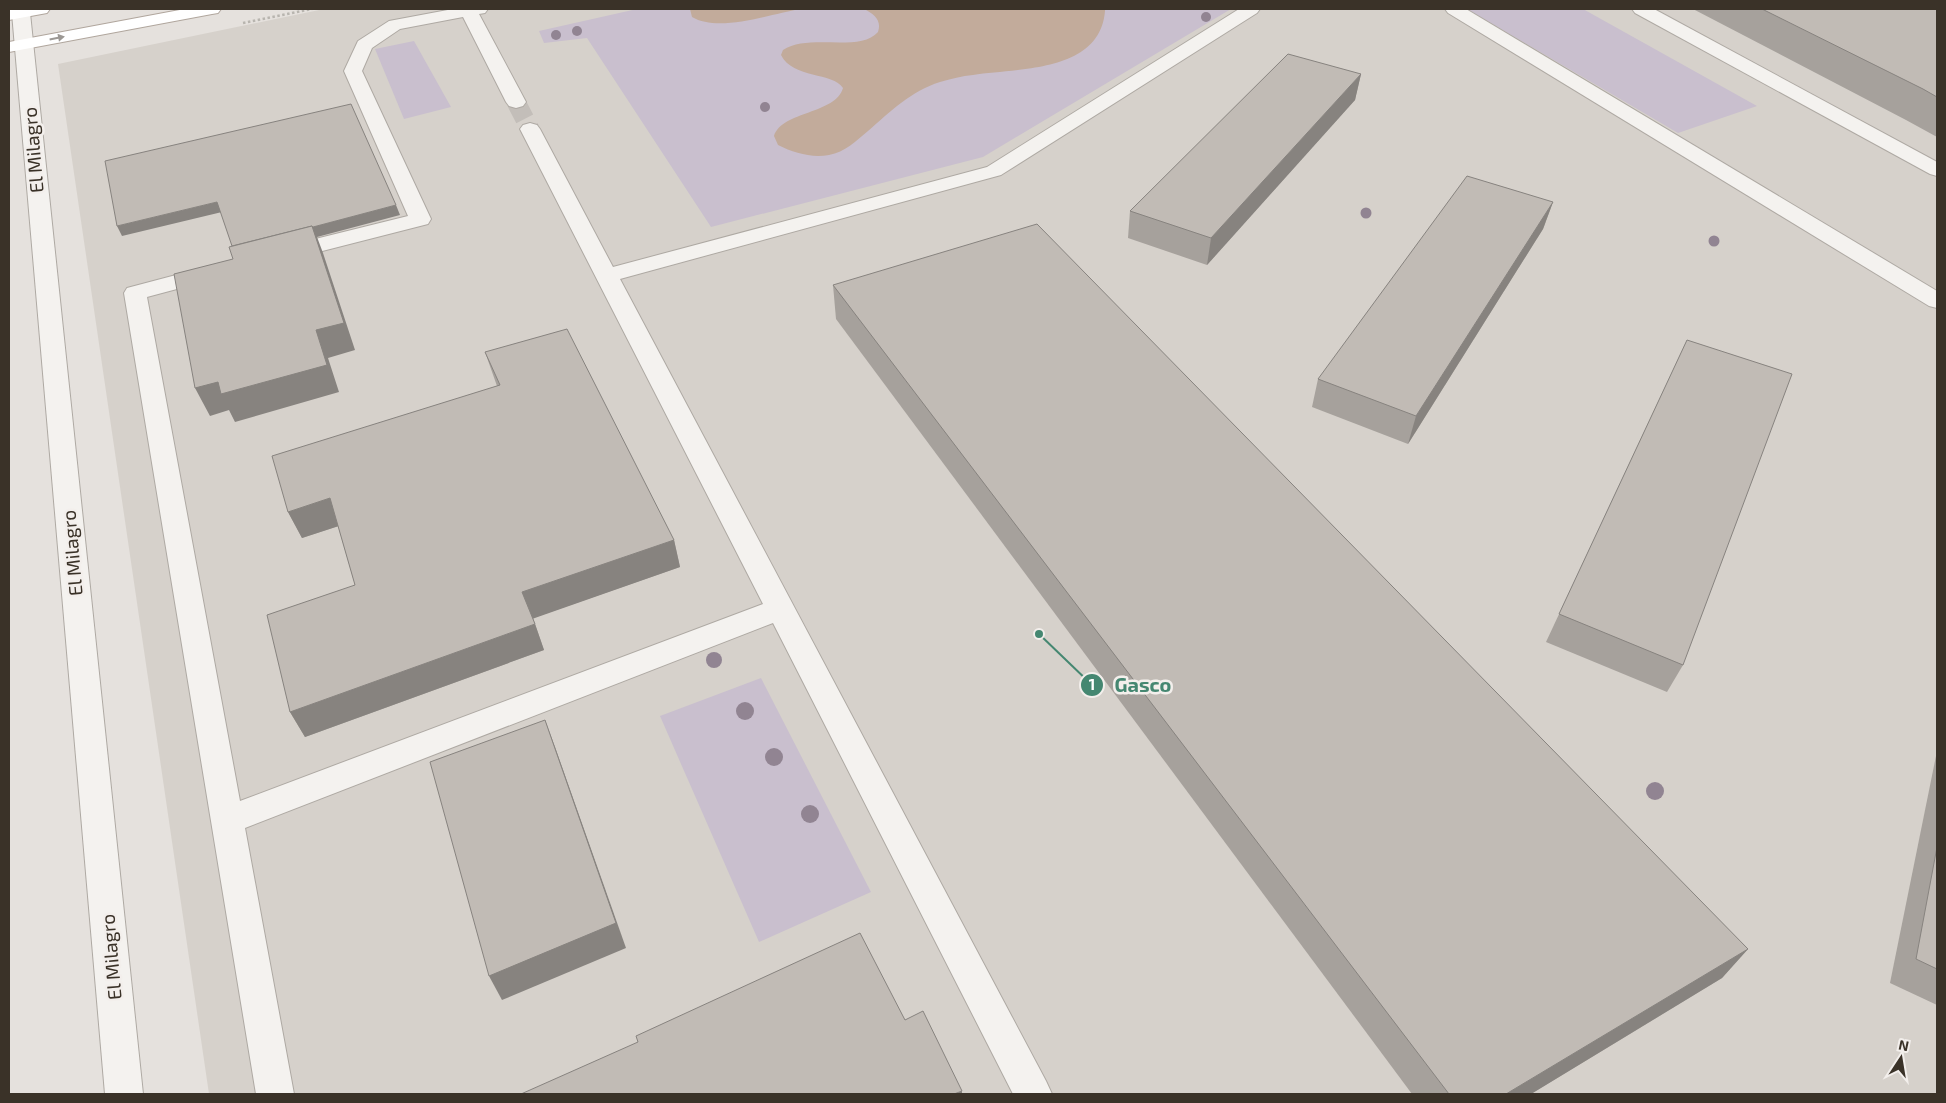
<svg xmlns="http://www.w3.org/2000/svg" width="1946" height="1103" viewBox="0 0 1946 1103" font-family="'Exo 2',sans-serif">
	<rect width="100%" height="100%" fill="#e5e1dd"/>
	<path fill="#d6d1cb" d="M324,9H1937V1094H209L58,64Z"/>
	<g fill="#c9bfce">
		<path d="M637,9H1231L983,157L711,227L587,38L544,43L539,31Z"/>
		<path d="M1467,9H1583L1757,106L1678,133Z"/>
		<path d="M414,41L451,107L404,119L375,49Z"/>
		<path d="M761,678L871,892L759,942L660,716Z"/>
	</g>
	<g fill="#c2ab9b">
		<path d="M690,9H800C770,14 719,33 692,17Z"/>
		<path d="M864,9H1105V11C1100,73 1017,68 973,75C962,76 951,79 940,82C911,91 890,112 868,131C856,141 845,152 829,155C811,158 794,153 778,145L774,136C782,111 836,114 843,88C833,72 793,79 781,55L783,50C809,33 860,53 878,32C882,20 874,14 864,9Z"/>
	</g>
	<g fill="none" stroke-linecap="round" stroke-linejoin="round">
		<path stroke="#c3beb9" stroke-width="19" stroke-dasharray="19 10" stroke-linecap="butt" d="M516,102L530,129"/>
		<defs>
			<g id="minor">
				<path d="M15,9H27L30,13L143,1094H105L12,13Z"/>
				<path d="M453,9H488L485,13L479,14L526,102L523,106L516,108L509,106L506,102L463,17L400,29L372,48L362,71L431,219L428,224L291,259L283,261L275,259L272,254L275,249L408,216L344,71L358,41L389,21Z"/>
				<path d="M1239,9H1260L1257,13L1001,175L620,279L1046,1081L1052,1094H1013L773,623L245,828L294,1094H256L124,293L127,288L210,266L218,268L221,273L218,278L147,297L240,801L763,604L520,129L523,125L530,123L537,125L540,129L613,267L987,167Z"/>
				<path d="M1445,9H1466L1937,291V308L1929,306L1448,13Z"/>
				<path d="M1632,9H1654L1937,162V176L1930,174L1635,13Z"/>
			</g>
			<g id="major">
				<path d="M14,9H50L47,13L9,20V10Z"/>
				<path d="M185,9H221L218,13L212,14L9,52V42Z"/>
			</g>
		</defs>
		<use href="#minor" stroke="#aea9a3" stroke-width="2"/>
		<use href="#major" stroke="#b0a69d" stroke-width="2"/>
		<path stroke="#b8b5af" stroke-width="2.5" stroke-dasharray="2.5 2.5" stroke-linecap="butt" d="M243,23L312,9"/>
		<use href="#minor" fill="#f4f2ef" fill-rule="evenodd"/>
		<use href="#major" fill="#fff" fill-rule="evenodd"/>
	</g>
	<g fill="#918492">
		<circle cx="1206" cy="17" r="5"/>
		<circle cx="577" cy="31" r="5"/>
		<circle cx="556" cy="35" r="5"/>
		<circle cx="765" cy="107" r="5"/>
		<circle cx="1366" cy="213" r="5.5"/>
		<circle cx="1714" cy="241" r="5.5"/>
		<circle cx="714" cy="660" r="8"/>
		<circle cx="745" cy="711" r="9"/>
		<circle cx="774" cy="757" r="9"/>
		<circle cx="1655" cy="791" r="9"/>
		<circle cx="810" cy="814" r="9"/>
	</g>
	<g fill="#a6a19c">
		<path d="M1693,9H1937V137L1906,120Z"/>
		<path d="M1361,74L1355,100L1207,265L1128,238L1130,211Z"/>
		<path d="M1553,202L1543,229L1408,444L1312,407L1318,379Z"/>
		<path d="M833,285L1748,949L1722,978L1531,1094H1412L836,319Z"/>
		<path d="M1687,340L1683,665L1667,692L1546,642Z"/>
		<path d="M485,352L674,540L680,567L533,618L544,650L305,737L290,712L355,585L338,526L302,538L288,512L497,386Z"/>
		<path d="M1937,751V1005L1890,983Z"/>
	</g>
	<g fill="#87837f">
		<path d="M1361,74L1355,100L1207,265L1211,238Z"/>
		<path d="M217,202L222,212L122,236L117,226Z"/>
		<path d="M1553,202L1543,229L1408,444L1416,416Z"/>
		<path d="M396,205L400,215L317,237L323,253L355,350L328,358L339,392L235,422L229,410L210,416L195,388L316,330L232,248Z"/>
		<path d="M330,498L342,525L302,538L288,512Z"/>
		<path d="M674,540L680,567L532,619L522,592Z"/>
		<path d="M535,624L544,650L305,737L290,712Z"/>
		<path d="M545,720L555,747L626,948L502,1000L489,976Z"/>
		<path d="M1748,949L1722,978L1531,1094H1506Z"/>
		<path d="M962,1091V1094H954Z"/>
	</g>
	<g fill="#c1bbb5" stroke="#87837f">
		<path d="M1762,9H1937V97L1923,89Z"/>
		<path d="M1288,54L1361,74L1211,238L1130,211Z"/>
		<path d="M351,104L396,205L313,227L312,226L232,246L217,202L117,226L105,161Z"/>
		<path d="M1467,176L1553,202L1416,416L1318,379Z"/>
		<path d="M1037,224L1748,949L1506,1094H1449L833,285Z"/>
		<path d="M312,226L344,323L316,330L327,365L221,394L218,382L195,388L174,274L233,259L229,247Z"/>
		<path d="M567,329L674,540L522,592L535,624L290,712L267,615L355,585L330,498L288,512L272,456L500,385L485,352Z"/>
		<path d="M1687,340L1792,374L1683,665L1559,614Z"/>
		<path d="M545,720L616,923L489,976L430,762Z"/>
		<path d="M1937,847V969L1916,959Z"/>
		<path d="M860,933L905,1020L923,1011L962,1091L954,1094H521L638,1042L636,1036Z"/>
	</g>
	<defs><path id="oneway-solid" d="M-6-.8H1V-3.2L6.5 0L1 3.2V.8H-6Z" transform="scale(1.25)"/></defs>
	<use fill="#9c9894" href="#oneway-solid" transform="translate(57 38) rotate(-11)"/>
	<g text-anchor="middle" stroke-width="5" stroke-linejoin="round" paint-order="stroke">
		<g font-size="19" fill="#3a3228" stroke="#f3efec">
			<text transform="translate(33 150) rotate(-95)" y="7">El Milagro</text>
			<text transform="translate(72 553) rotate(-95)" y="7">El Milagro</text>
			<text transform="translate(111 957) rotate(-95)" y="7">El Milagro</text>
		</g>
	</g>
	<path fill="none" stroke="#458771" stroke-width="2" d="M1039 634L1092 685"/>
	<g fill="#458771" stroke="#f3efec" stroke-width="2">
		<circle cx="1039" cy="634" r="5"/>
		<circle cx="1092" cy="685" r="12"/>
	</g>
	<g font-size="15" text-anchor="middle" font-weight="bold" fill="#fff">
		<text x="1092" y="690">1</text>
	</g>
	<g font-size="20" text-anchor="middle" font-weight="bold" fill="#458771" stroke="#f3efec" stroke-width="5" stroke-linejoin="round" paint-order="stroke">
		<text x="1143" y="692">Gasco</text>
	</g>
	<rect width="1946" height="1103" fill="none" stroke="#3a3228" stroke-width="20"/>
	<g transform="translate(1901 1058) rotate(12)" stroke="#f3efec" stroke-width="4" paint-order="stroke">
	<path d="M0-4L9 19L0 12L-9 19Z" fill="#3a3228"/>
	<text y="-8" font-size="14" font-weight="bold" text-anchor="middle" fill="#3a3228">N</text>
	</g>
</svg>
